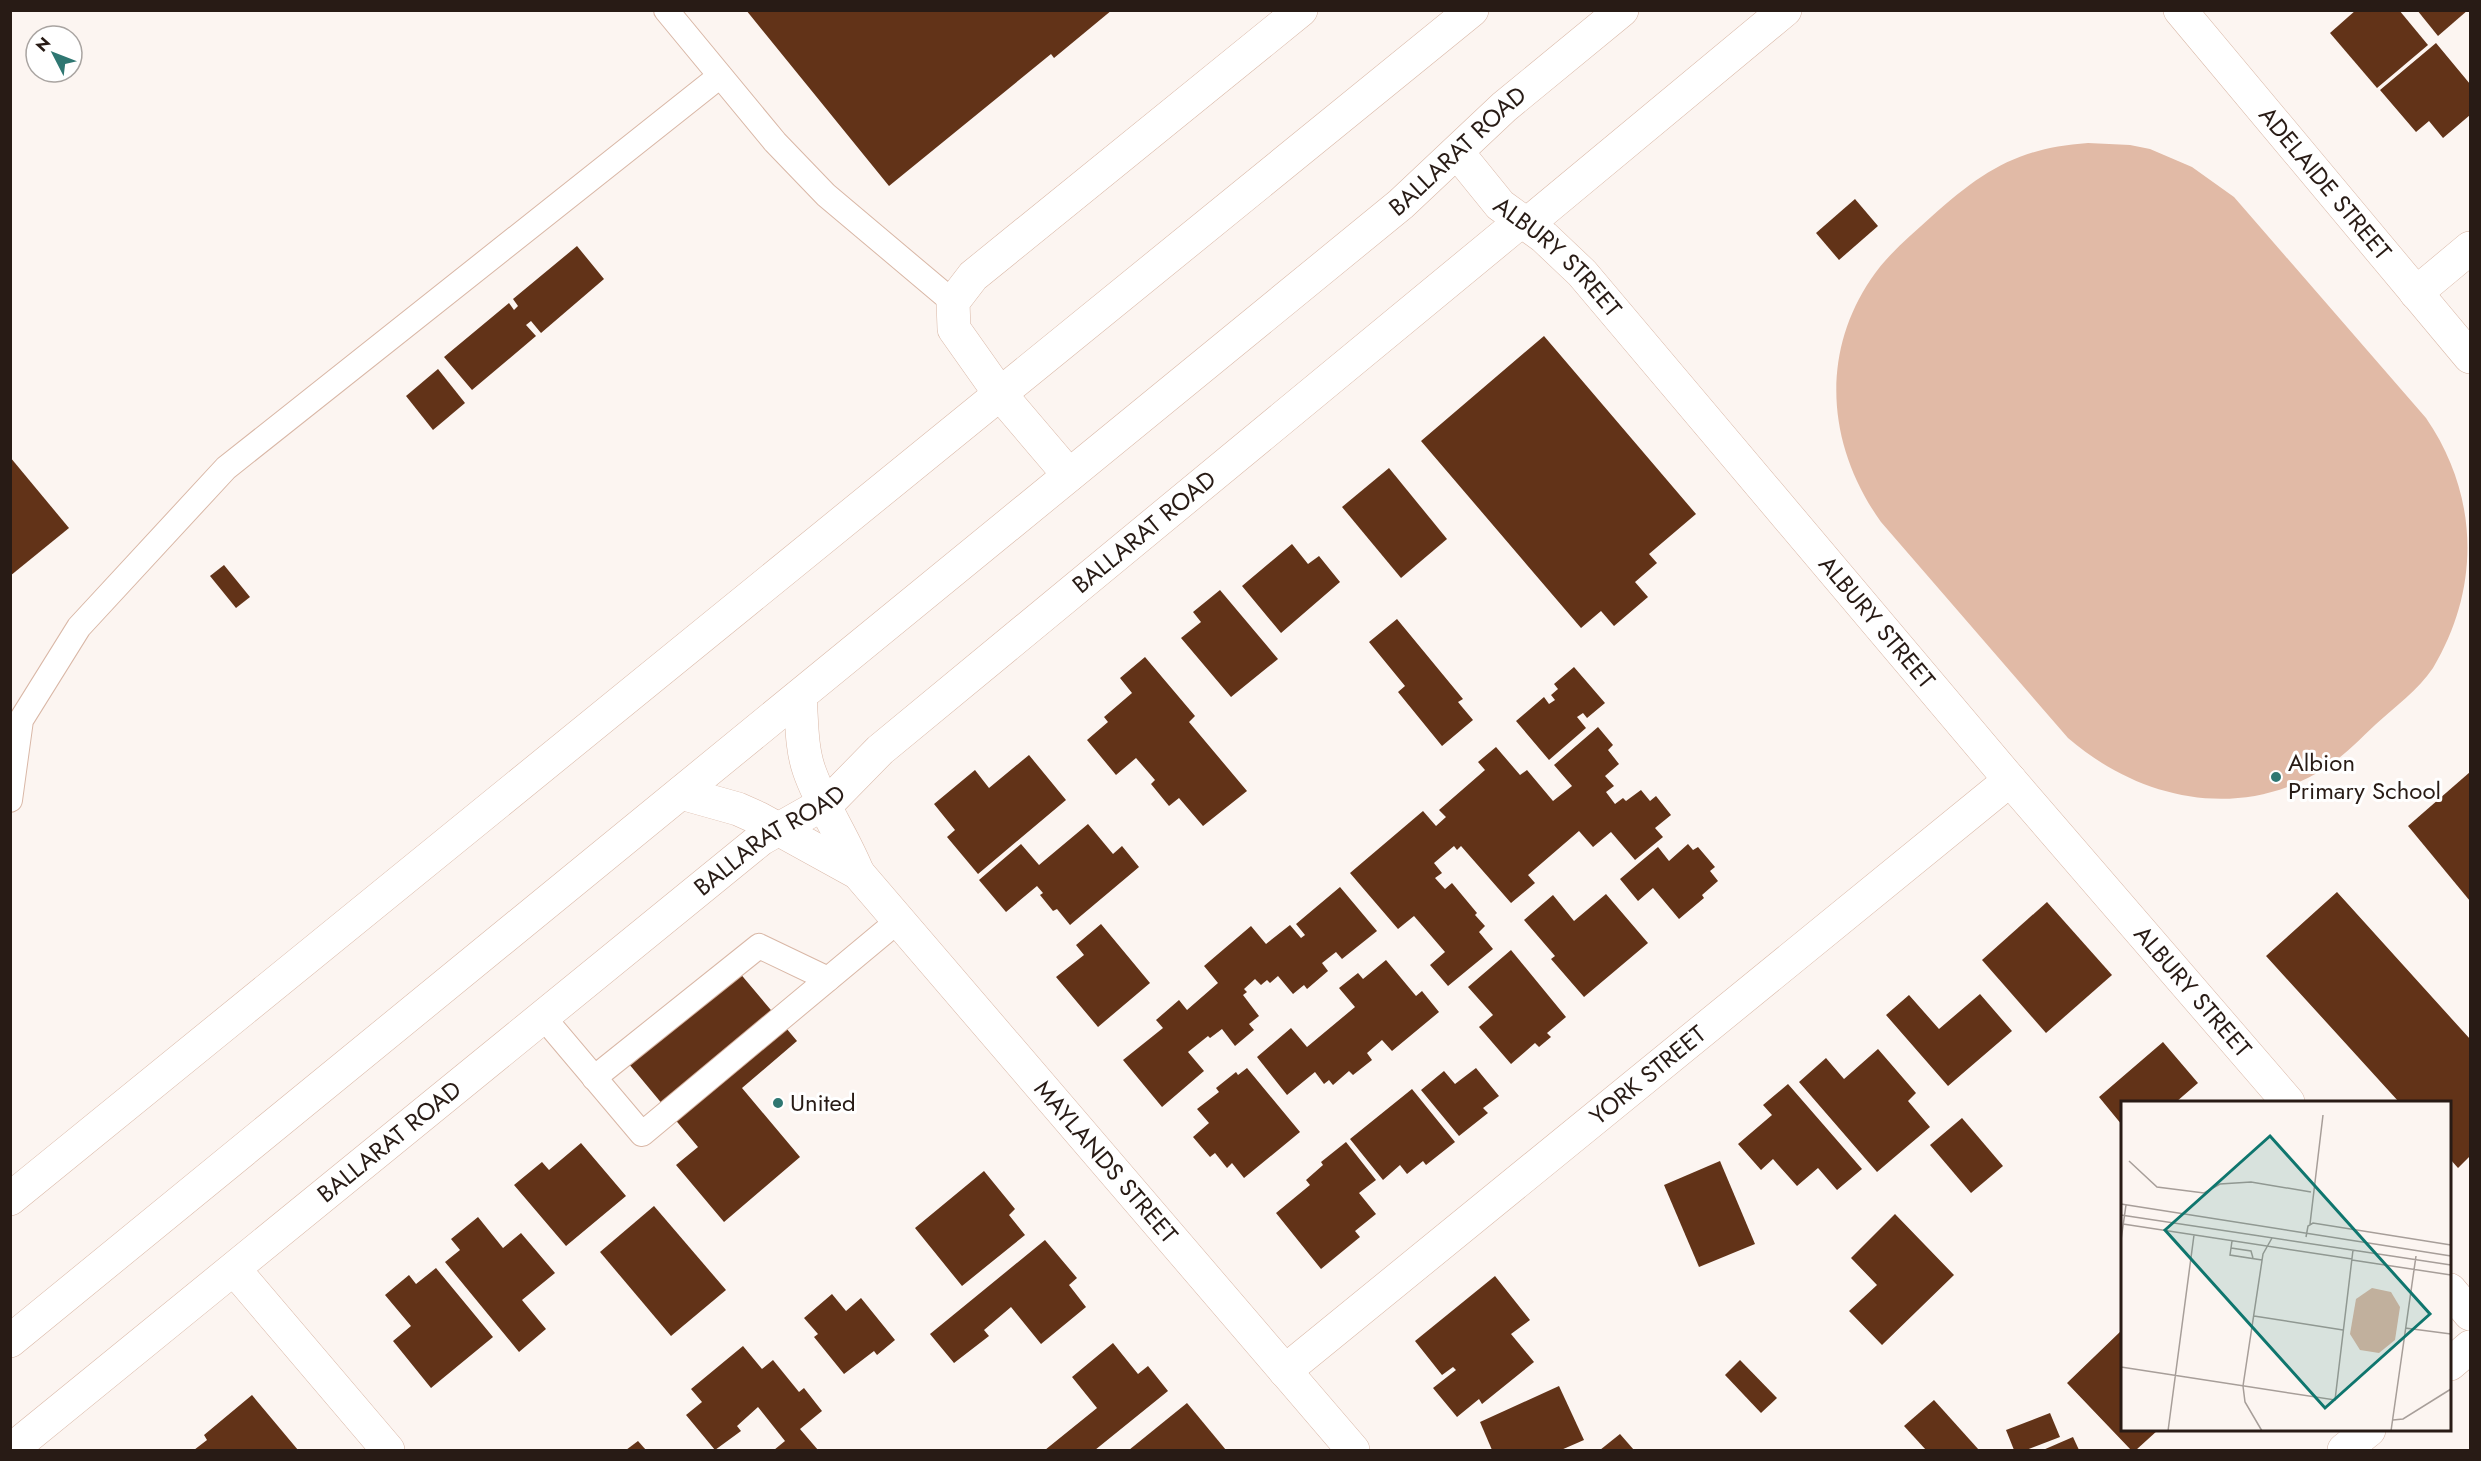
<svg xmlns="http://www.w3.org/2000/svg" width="2481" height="1461" viewBox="0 0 2481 1461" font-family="Jost,sans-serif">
	<rect width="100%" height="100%" fill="#fcf5f1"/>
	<path fill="#e1baa6" d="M2088,143L2130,145L2150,149L2192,167L2234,197L2426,418C2479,495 2481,588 2433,668C2418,690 2395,707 2375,725C2361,738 2347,753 2331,764C2246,823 2142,802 2068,738L1881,522C1828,448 1819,356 1871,279C1887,255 1910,236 1931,217C1983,171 2017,148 2088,143Z"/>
	<g fill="#623318">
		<path d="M746,10H1112L1054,58L1051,54L889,186Z"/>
		<path d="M2356,10H2399L2428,45L2377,88L2330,33Z"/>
		<path d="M2417,10H2468L2438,36Z"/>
		<path d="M2436,43L2470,84V115L2443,138L2429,121L2416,132L2380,90Z"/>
		<path d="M1855,199L1878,226L1839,260L1816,233Z"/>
		<path d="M577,246L604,279L541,333L531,321L526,325L536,336L472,390L444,357L509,303L514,310L518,306L513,299Z"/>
		<path d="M1544,336L1696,514L1649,554L1657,563L1635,582L1648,597L1614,626L1601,611L1581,628L1421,441Z"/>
		<path d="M438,369L465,403L433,430L406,396Z"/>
		<path d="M10,457L69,528L10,576Z"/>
		<path d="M1389,468L1447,539L1401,578L1342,507Z"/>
		<path d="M1292,544L1308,564L1319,556L1340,582L1281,633L1242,586Z"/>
		<path d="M224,565L250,597L236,608L210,576Z"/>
		<path d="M1220,590L1278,659L1231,697L1181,638L1201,622L1193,612Z"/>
		<path d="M1397,619L1463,699L1458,702L1473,720L1442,746L1398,692L1405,686L1369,642Z"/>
		<path d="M1145,657L1195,716L1189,722L1247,791L1203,826L1179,798L1169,806L1151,784L1155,780L1136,758L1116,775L1087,740L1108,722L1104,717L1132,693L1120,678Z"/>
		<path d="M1574,667L1605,703L1587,718L1583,713L1577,717L1586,728L1549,760L1516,721L1544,697L1549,704L1555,700L1551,695L1558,689L1554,684Z"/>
		<path d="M1598,727L1613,745L1608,750L1619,764L1605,776L1614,786L1606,792L1615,804L1623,798L1626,801L1641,790L1650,801L1656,796L1671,815L1655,828L1663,837L1635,860L1611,832L1593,847L1579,831L1528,875L1535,883L1511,903L1461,846L1457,850L1454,846L1434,863L1442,873L1435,878L1445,889L1452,883L1477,913L1475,915L1485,926L1479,932L1493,949L1448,986L1430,965L1445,952L1414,916L1398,929L1350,873L1423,811L1436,826L1446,817L1439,810L1485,770L1478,762L1496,747L1520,775L1527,770L1553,801L1572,786L1554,765Z"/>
		<path d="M1029,755L1066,800L978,874L947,837L955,830L934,804L975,770L989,788Z"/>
		<path d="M2470,772V901L2408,826Z"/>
		<path d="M1088,824L1113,854L1122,846L1139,867L1070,925L1057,909L1053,911L1040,895L1043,893L1037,886L1006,912L979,880L1021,844L1039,865Z"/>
		<path d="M1688,844L1693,850L1698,847L1715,867L1710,871L1718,881L1702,895L1704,898L1679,919L1653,888L1638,901L1620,879L1658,847L1669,861Z"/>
		<path d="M1340,887L1377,931L1342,959L1336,952L1322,963L1328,971L1307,989L1304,985L1293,994L1278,976L1270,983L1267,980L1261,985L1255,979L1244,989L1247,992L1243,995L1259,1016L1249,1024L1254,1030L1235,1046L1222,1029L1210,1038L1208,1036L1188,1052L1204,1071L1162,1107L1123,1060L1163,1028L1156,1020L1179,1000L1187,1010L1218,983L1204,966L1251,926L1266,944L1290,925L1301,938L1305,935L1296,924Z"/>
		<path d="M2337,892L2470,1039V1156L2458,1168L2450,1159V1102H2399L2266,956Z"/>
		<path d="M1606,894L1648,943L1584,997L1551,959L1555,956L1524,920L1553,895L1574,921Z"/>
		<path d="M2047,902L2112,975L2046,1033L1982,960Z"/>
		<path d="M1101,924L1150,983L1098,1027L1056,977L1084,955L1076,945Z"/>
		<path d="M1511,950L1566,1017L1547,1033L1551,1037L1539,1047L1535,1043L1511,1064L1479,1027L1493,1015L1468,987Z"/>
		<path d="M1386,960L1416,996L1422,991L1439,1012L1392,1051L1382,1040L1367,1053L1372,1060L1353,1075L1349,1071L1333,1085L1329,1080L1324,1084L1315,1072L1287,1095L1257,1057L1291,1028L1307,1047L1355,1007L1339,988L1358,973L1363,979Z"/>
		<path d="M733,965L797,1041L742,1088L800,1157L724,1222L676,1165L698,1147L624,1058Z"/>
		<path d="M1980,994L2012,1031L1948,1086L1886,1015L1909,995L1939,1029Z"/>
		<path d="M2163,1042L2198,1083L2176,1102H2122V1125L2099,1097Z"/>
		<path d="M1878,1049L1916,1093L1908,1101L1930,1127L1877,1172L1799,1082L1826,1058L1844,1079Z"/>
		<path d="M1247,1068L1300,1132L1244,1178L1232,1163L1227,1168L1215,1153L1210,1157L1193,1137L1209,1123L1197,1109L1219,1092L1216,1088L1236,1072L1238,1075Z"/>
		<path d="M1476,1068L1499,1096L1483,1108L1488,1113L1459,1136L1421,1090L1444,1071L1455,1084Z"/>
		<path d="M1788,1084L1862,1169L1837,1190L1818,1168L1797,1186L1773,1159L1761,1170L1738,1144L1772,1115L1763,1105Z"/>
		<path d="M1412,1089L1455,1142L1426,1165L1423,1161L1407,1174L1400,1165L1383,1180L1350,1139Z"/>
		<path d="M1962,1118L2003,1166L1971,1193L1930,1145Z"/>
		<path d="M1346,1142L1376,1180L1359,1193L1376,1214L1355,1231L1360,1237L1321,1269L1276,1213L1310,1185L1306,1180L1323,1165L1321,1162Z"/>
		<path d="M581,1143L626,1196L566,1246L514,1185L542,1162L549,1170Z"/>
		<path d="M1720,1161L1755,1244L1699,1267L1664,1185Z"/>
		<path d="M984,1171L1015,1209L1009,1215L1025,1235L962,1286L915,1228Z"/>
		<path d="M654,1206L726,1290L671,1336L600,1252Z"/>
		<path d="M1895,1214L1954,1275L1882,1345L1849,1311L1877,1285L1851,1258Z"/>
		<path d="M478,1217L503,1248L521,1233L555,1273L522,1300L546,1329L519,1352L445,1262L460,1250L451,1239Z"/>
		<path d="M1045,1240L1077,1278L1069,1285L1086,1307L1041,1344L1011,1307L984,1330L989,1336L954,1363L930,1334Z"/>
		<path d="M436,1268L493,1337L431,1388L393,1341L411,1326L385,1295L409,1275L416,1284Z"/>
		<path d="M1495,1276L1530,1320L1511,1334L1534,1362L1482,1404L1479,1399L1457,1417L1433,1388L1456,1370L1453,1367L1442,1375L1415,1341Z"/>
		<path d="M832,1294L846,1311L861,1298L895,1340L877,1355L874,1351L844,1374L814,1337L818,1334L804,1318Z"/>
		<path d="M2122,1330V1430H2158L2136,1450H2131L2067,1383Z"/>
		<path d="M1113,1343L1138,1374L1148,1366L1168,1391L1095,1450H1045L1097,1408L1072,1377Z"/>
		<path d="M743,1346L762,1369L773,1360L799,1392L804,1388L822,1411L800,1429L818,1450H774L785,1441L758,1407L737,1426L741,1431L715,1450L686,1415L702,1402L691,1389Z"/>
		<path d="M1740,1360L1777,1398L1761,1413L1725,1375Z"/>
		<path d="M1559,1386L1584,1440L1561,1450H1492L1480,1422Z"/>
		<path d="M252,1395L298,1450H194L207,1440L204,1435Z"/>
		<path d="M1934,1400L1979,1450H1926L1904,1426Z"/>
		<path d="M1187,1403L1226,1450H1129Z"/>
		<path d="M2050,1413L2060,1437L2026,1450H2014L2006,1430Z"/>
		<path d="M1620,1434L1634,1450H1600Z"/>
		<path d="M2073,1437L2079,1450H2043Z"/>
		<path d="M638,1441L646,1450H626Z"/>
	</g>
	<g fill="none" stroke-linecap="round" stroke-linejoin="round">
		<defs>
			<g id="lane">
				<path d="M666,10L775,142L826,195L953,302"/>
				<path d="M10,800L21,720L79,627L226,468L720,76"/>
				<path d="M544,1018L642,1134L899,920"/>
				<path d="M594,1078L759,946L828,979"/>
			</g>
			<g id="street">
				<path id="s1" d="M1457,152L1500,205L1544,237L1582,273L2010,780L2288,1102"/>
				<path d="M1526,225L1785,10"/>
				<path d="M2416,293L2470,248"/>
				<path d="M1069,475L1000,394L954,329L953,302L973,276L1301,10"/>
				<path d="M800,696C802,720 801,747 809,770C821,805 844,838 858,873"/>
				<path id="s2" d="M681,793L738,809L758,818L858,873L1353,1450"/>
				<path d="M234,1269L388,1450"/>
				<path d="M2450,1290L2470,1314"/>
				<path d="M2450,1364L2470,1347"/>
				<path id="s3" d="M1285,1371L2010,780"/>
				<path id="s4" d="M11,1450L761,839L832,799L880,750L1520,222"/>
				<path d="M2344,1450L2369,1430"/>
			</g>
			<g id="secondary">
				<path id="s5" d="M2180,10L2470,357"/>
			</g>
			<g id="highway">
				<path d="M10,1199L1472,10"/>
				<path id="s6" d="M10,1341L1401,204L1504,107L1622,10"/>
			</g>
		</defs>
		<use href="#lane" stroke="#d9b7a6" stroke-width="26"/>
		<use href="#street" stroke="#d9b7a6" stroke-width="34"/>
		<use href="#secondary" stroke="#d9b7a6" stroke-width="34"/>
		<use href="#highway" stroke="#d9b7a6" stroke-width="34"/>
		<use href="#lane" stroke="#fff" stroke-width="24"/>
		<use href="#street" stroke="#fff" stroke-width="33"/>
		<use href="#secondary" stroke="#fff" stroke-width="33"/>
		<use href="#highway" stroke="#fff" stroke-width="33"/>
	</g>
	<g fill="#2f7772" stroke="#fff" stroke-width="2">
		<circle cx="2276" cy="777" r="6"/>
		<circle cx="778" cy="1103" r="6"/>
	</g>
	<g text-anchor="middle" stroke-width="6" stroke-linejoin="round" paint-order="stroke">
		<g font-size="24" fill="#281b15" stroke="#fff">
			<text dy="8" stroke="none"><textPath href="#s6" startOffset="1874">BALLARAT ROAD</textPath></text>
			<text dy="8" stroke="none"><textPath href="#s5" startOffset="226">ADELAIDE STREET</textPath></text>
			<text dy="8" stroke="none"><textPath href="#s1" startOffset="146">ALBURY STREET</textPath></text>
			<text dy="8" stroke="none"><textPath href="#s4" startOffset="1460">BALLARAT ROAD</textPath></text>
			<text dy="8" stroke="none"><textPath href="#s1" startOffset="632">ALBURY STREET</textPath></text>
			<text dy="8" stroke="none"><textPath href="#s4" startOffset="974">BALLARAT ROAD</textPath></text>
			<text dy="8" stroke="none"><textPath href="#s1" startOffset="1118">ALBURY STREET</textPath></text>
			<text dy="8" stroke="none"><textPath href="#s3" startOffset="468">YORK STREET</textPath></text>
			<text dy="8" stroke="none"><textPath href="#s4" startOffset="488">BALLARAT ROAD</textPath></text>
			<text dy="8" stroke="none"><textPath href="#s2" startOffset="576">MAYLANDS STREET</textPath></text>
		</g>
		<g font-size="24" fill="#281b15" stroke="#fff" text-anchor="start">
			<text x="2288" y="771">Albion<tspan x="2288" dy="28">Primary School</tspan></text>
			<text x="790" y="1111">United</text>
		</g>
	</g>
	<g transform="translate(2121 1101)">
		<rect width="330" height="330" fill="#fcf5f1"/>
		<path d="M251,187L270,191L279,206L274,239L258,252L239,249L229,233L235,198Z" fill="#e1baa6"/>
		<path fill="none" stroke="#a79e99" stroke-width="1.5" d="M8,60L36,86L83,92L99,83L130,81L190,91M0,103L330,155M0,114L330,164M2,123L231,158M189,123L202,14M185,136L187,125L192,122L330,144M0,139L5,104M111,140L109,154L141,159M110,147L130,150L132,157M231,159L330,174M133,215L222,229M284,227L330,233M0,266L214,299L232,149M272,319L282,318L330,288M47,330L73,134M141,330L124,301L122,285L142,153L151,137M270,330L295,155"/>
		<path fill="#0f766e" fill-opacity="0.15" stroke="#0f766e" stroke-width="3" d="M149,35L309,213L204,307L44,129Z"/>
		<rect width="330" height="330" fill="none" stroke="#281b15" stroke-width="3"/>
	</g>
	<rect width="2481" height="1461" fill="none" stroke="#281b15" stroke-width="24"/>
	<g transform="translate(54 54) rotate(312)"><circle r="28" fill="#ffffff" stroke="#a9a4a1" stroke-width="1.5"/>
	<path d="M0-4.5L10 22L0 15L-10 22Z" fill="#2f7772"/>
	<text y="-9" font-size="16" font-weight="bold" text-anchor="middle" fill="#281b15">N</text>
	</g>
</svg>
